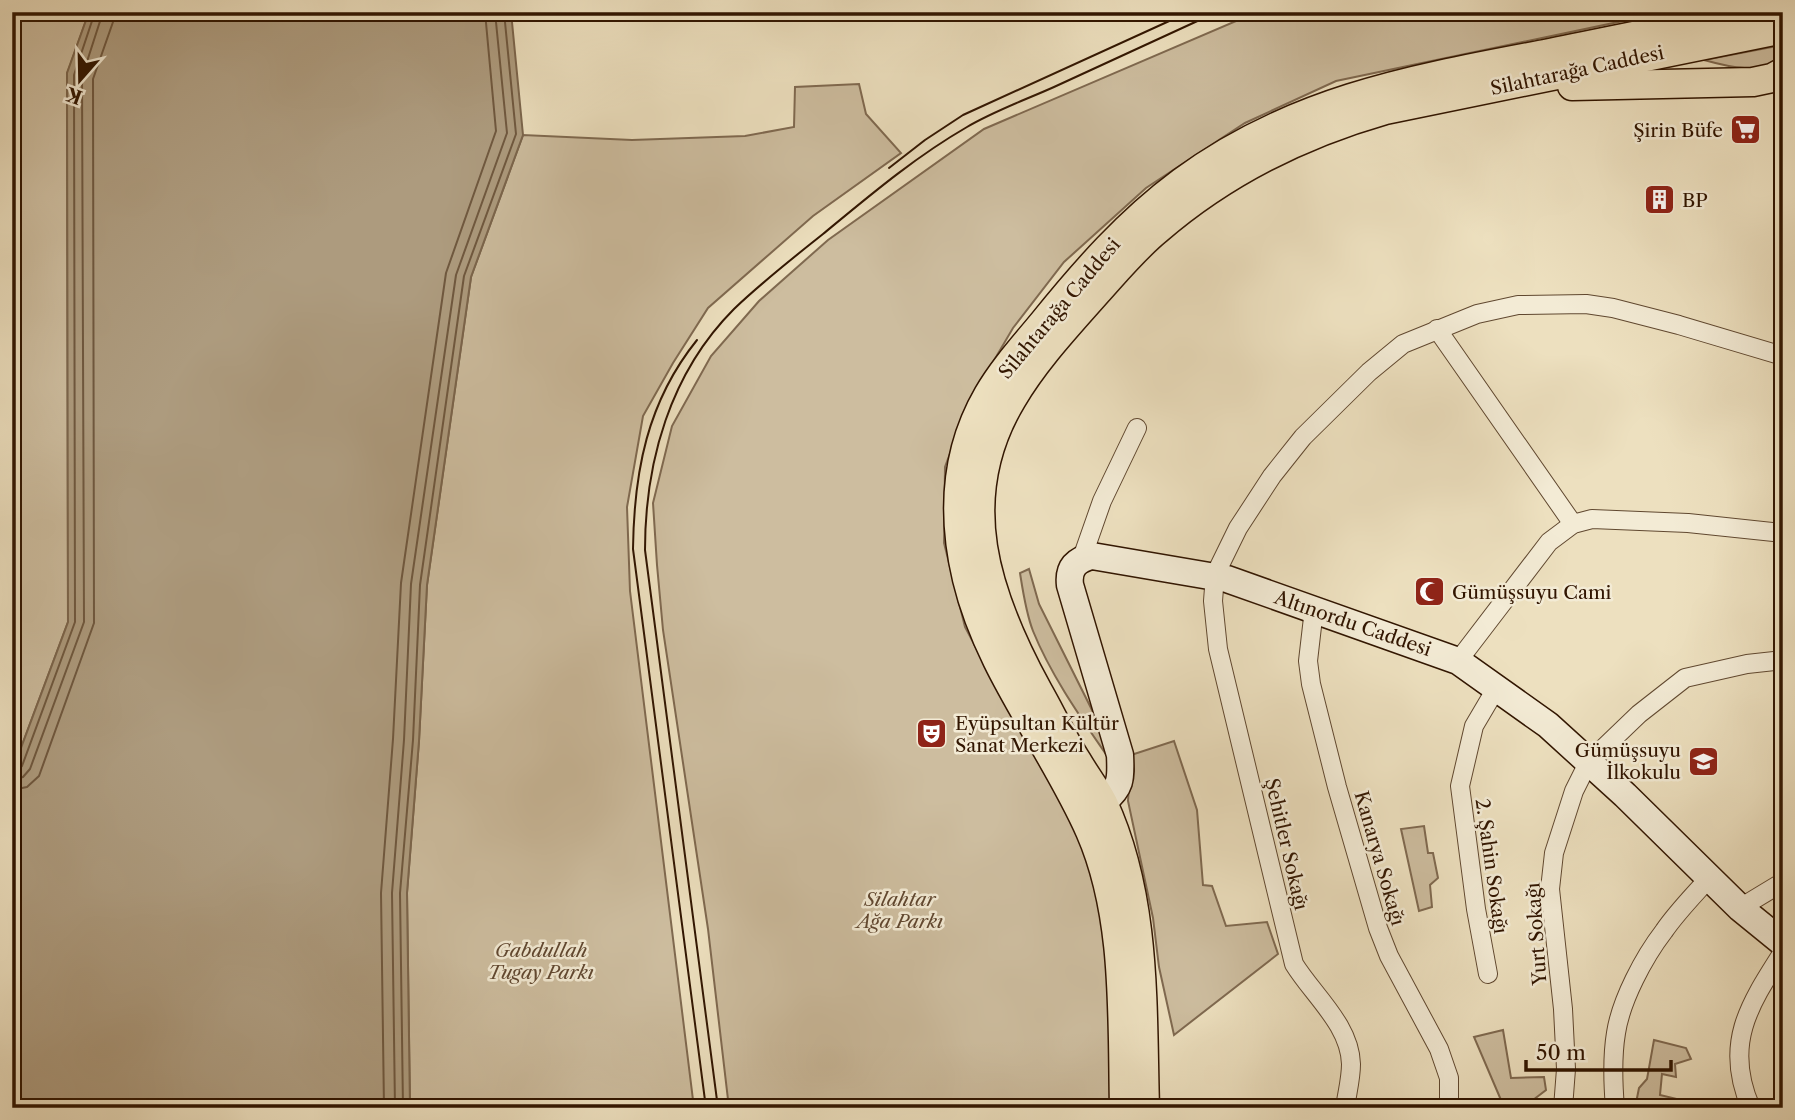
<svg xmlns="http://www.w3.org/2000/svg" width="1795" height="1120" viewBox="0 0 1795 1120" font-family="'Libre Caslon Text',serif">
	<rect width="100%" height="100%" fill="#ede0bf"/>
	<filter id="stains"><feTurbulence type="fractalNoise" baseFrequency=".00286" numOctaves="4"/><feColorMatrix values="0 0 0 0 .2 0 0 0 0 .09 0 0 0 0 .02 0 0 0 .5 -.17"/></filter>
	<radialGradient id="worn" r=".72"><stop offset=".6" stop-color="#630" stop-opacity="0"/><stop offset="1" stop-color="#630" stop-opacity=".3"/></radialGradient>
	<g fill="#cdbd9f" stroke="#7f6950" stroke-width="2">
		<path d="M12,12H89L67,74L68,622L12,772Z"/>
		<path d="M1257,12H1646L1642,17L1336,81L1245,123L1146,188L1064,262L1013,328L969,403L945,467L944,543L965,627L1013,718L1051,780L1083,846L1099,889L1114,1045L1115,1108H729L708,929L663,630L657,565L653,503L672,426L711,356L759,301L828,240L984,129Z"/>
		<path d="M1783,45V58C1760,75 1729,67 1704,60Z"/>
		<path d="M859,84L866,114L901,153L813,216L708,308L673,363L643,416L627,507L630,591L694,1108H410L407,893L419,741L427,585L471,277L523,135L632,140L745,136L794,127L795,87Z"/>
		<path d="M1029,569L1039,604L1097,720L1112,763C1084,722 1052,678 1033,631C1026,613 1023,592 1020,573Z"/>
		<path d="M1174,741L1197,810L1203,885L1212,886L1226,926L1267,922L1278,954L1174,1035L1159,967L1153,918L1128,801L1131,755Z"/>
		<path d="M1424,826L1428,853H1433L1438,878L1430,885L1432,907L1419,911L1401,829Z"/>
		<path d="M1503,1030L1511,1078L1544,1077L1546,1090L1533,1100L1532,1108H1500L1501,1100L1474,1037Z"/>
		<path d="M1654,1040L1686,1048L1691,1059L1675,1064L1676,1077L1662,1074L1660,1095L1677,1099L1679,1108H1646L1636,1103L1639,1088L1647,1079Z"/>
	</g>
	<path fill="#ad9b7e" stroke="#7b654c" stroke-width="2" d="M89,12H511L523,135L471,277L427,585L419,741L407,893L410,1108H12V772L68,622L67,73Z"/>
	<g fill="none" stroke-linecap="round" stroke-linejoin="round">
		<g stroke="#6f583f" stroke-width="2">
			<path d="M12,771L18,770L22,766L75,622L74,75L95,12"/>
			<path d="M12,780L23,777L30,769L84,622L82,77L103,12"/>
			<path d="M12,790L27,787L39,776L94,623L93,79L113,22L114,12"/>
			<path d="M384,1108L381,893L393,739L401,583L446,273L496,131L485,12"/>
			<path d="M395,1108L392,893L404,740L411,584L456,275L507,133L495,12"/>
			<path d="M403,1108L400,893L413,740L420,585L464,276L516,134L504,12"/>
		</g>
		<defs>
			<g id="street">
				<path d="M1437,329L1573,524"/>
				<path d="M1082,558L1102,501L1137,428"/>
				<path d="M1314,609L1308,661L1311,684L1337,787L1378,928L1389,956L1439,1049L1449,1078V1108"/>
				<path d="M1458,661L1549,542L1573,524L1592,519L1688,523L1783,533"/>
				<path d="M1740,908L1783,882"/>
				<path d="M1488,974L1476,909L1460,786L1474,726L1497,687"/>
				<path d="M1345,1108C1347,1093 1351,1079 1351,1064C1350,1025 1313,995 1294,964L1218,649L1213,601L1215,575L1238,528L1272,476L1303,437L1369,372L1403,344L1477,314L1518,305L1586,304L1613,308L1679,325L1783,356"/>
				<path d="M1563,1108L1566,1069L1563,1009L1550,889L1554,853L1574,791L1588,763L1639,714L1685,678L1747,664L1783,660"/>
				<path d="M1615,1108C1613,1084 1612,1057 1616,1033C1621,1000 1644,957 1664,931C1677,912 1694,895 1709,878"/>
				<path d="M1751,1108C1723,1044 1749,1005 1783,952"/>
			</g>
			<path id="secondary" d="M1103,802C1122,787 1121,778 1120,755L1070,585C1068,568 1076,560 1092,556L1227,579L1458,661L1548,725L1625,795L1740,908L1783,943"/>
			<g id="primary">
				<path d="M1572,86L1753,82L1772,78L1783,72"/>
				<path d="M1124,1108C1122,1017 1127,915 1090,831C1052,745 989,671 967,579C952,516 955,452 988,395C1003,369 1024,346 1043,323C1085,271 1128,222 1182,182C1293,100 1413,79 1545,54C1615,40 1685,25 1755,12"/>
				<path d="M1145,1108C1142,1006 1147,898 1103,803C1096,789 1085,775 1077,761C1063,739 1051,714 1038,691C986,596 952,499 1012,399C1035,360 1067,326 1097,292C1116,271 1135,248 1157,230C1223,173 1301,134 1385,110L1783,29"/>
			</g>
		</defs>
		<use href="#street" stroke="#604830" stroke-width="20"/>
		<use href="#secondary" stroke="#311500" stroke-width="29"/>
		<use href="#primary" stroke="#311500" stroke-width="31"/>
		<use href="#street" stroke="#f3ebd5" stroke-width="18"/>
		<use href="#secondary" stroke="#f3ebd5" stroke-width="26"/>
		<use href="#primary" stroke="#ede0bf" stroke-width="28"/>
		<g stroke="#311500" stroke-width="2">
			<path d="M889,168L925,140L963,115L1189,12"/>
			<path d="M697,340C647,402 634,472 633,549L706,1108"/>
			<path d="M718,1108L645,550C645,462 670,373 734,309C762,282 793,258 823,234C869,196 915,157 967,127C994,111 1025,100 1054,87C1108,62 1162,37 1217,12"/>
		</g>
	</g>
	<defs>
		<symbol id="supermarket-square" viewBox="-11 -11 22 22"><rect x="-9" y="-9" width="18" height="18" rx="4" fill="#8f2418" stroke="#f3ebd5"/><path d="M-6-5.5h2.5l.6 2H6L4.5 2H-2.5L-4.4-4H-6ZM-1.5 3.2a1.3 1.3 0 1 0 .1 0ZM3 3.2a1.3 1.3 0 1 0 .1 0Z" fill="#fff"/></symbol>
		<symbol id="building-square" viewBox="-11 -11 22 22"><rect x="-9" y="-9" width="18" height="18" rx="4" fill="#8f2418" stroke="#f3ebd5"/><path d="M-4-6H4V6H1V3H-1V6H-4ZM-2.5-4.3h1.7v1.8h-1.7ZM.8-4.3h1.7v1.8H.8ZM-2.5-1h1.7V.8h-1.7ZM.8-1h1.7V.8H.8Z" fill="#fff"/></symbol>
		<symbol id="mosque-square" viewBox="-11 -11 22 22"><rect x="-9" y="-9" width="18" height="18" rx="4" fill="#8f2418" stroke="#f3ebd5"/><path d="M3.5-4.9A6 6 0 1 0 3.5 4.9A5 5 0 1 1 3.5-4.9Z" fill="#fff"/></symbol>
		<symbol id="theatre-square" viewBox="-11 -11 22 22"><rect x="-9" y="-9" width="18" height="18" rx="4" fill="#8f2418" stroke="#f3ebd5"/><path d="M-5-5.5Q0-4 5-5.5V0Q5 5 0 6Q-5 5-5 0ZM-3.3-2.5H-1v1.5H-3.3ZM1-2.5H3.3v1.5H1ZM-2.8 1Q0 5.5 2.8 1Z" fill="#fff"/></symbol>
		<symbol id="school-square" viewBox="-11 -11 22 22"><rect x="-9" y="-9" width="18" height="18" rx="4" fill="#8f2418" stroke="#f3ebd5"/><path d="M0-5L7-2L0 1L-7-2ZM-4 1L0 2.5L4 1V4Q0 6-4 4Z" fill="#fff"/></symbol>
	</defs>
	<g fill-rule="evenodd">
		<use href="#supermarket-square" x="1728" y="112" width="35" height="35"/>
		<use href="#building-square" x="1642" y="182" width="35" height="35"/>
		<use href="#mosque-square" x="1412" y="574" width="35" height="35"/>
		<use href="#theatre-square" x="914" y="716" width="35" height="35"/>
		<use href="#school-square" x="1686" y="744" width="35" height="35"/>
	</g>
	<g text-anchor="middle" stroke-width="5" stroke-linejoin="round" paint-order="stroke">
		<g font-size="19" fill="#311500" stroke="#f3ebd5">
			<text transform="translate(1577 70) rotate(-12)" y="7">Silahtarağa Caddesi</text>
			<text transform="translate(1059 308) rotate(-50)" y="7">Silahtarağa Caddesi</text>
			<text transform="translate(1353 623) rotate(19)" y="7">Altınordu Caddesi</text>
			<text transform="translate(1287 844) rotate(77)" y="7">Şehitler Sokağı</text>
			<text transform="translate(1380 858) rotate(74)" y="7">Kanarya Sokağı</text>
			<text transform="translate(1492 866) rotate(82)" y="7">2. Şahin Sokağı</text>
			<text transform="translate(1536 934) rotate(-94)" y="7">Yurt Sokağı</text>
		</g>
		<g font-size="19" fill="#311500" stroke="#f3ebd5" text-anchor="start">
			<text x="1723" y="137" text-anchor="end">Şirin Büfe</text>
			<text x="1682" y="207">BP</text>
			<text x="1452" y="599">Gümüşsuyu Cami</text>
			<text x="955" y="730">Eyüpsultan Kültür<tspan x="955" dy="22">Sanat Merkezi</tspan></text>
			<text x="1681" y="757" text-anchor="end">Gümüşsuyu<tspan x="1681" dy="22">İlkokulu</tspan></text>
		</g>
		<g font-size="19" font-style="italic" fill="#604730" stroke="#f3ebd5">
			<text x="900" y="906">Silahtar<tspan x="900" dy="22">Ağa Parkı</tspan></text>
			<text x="541" y="957">Gabdullah<tspan x="541" dy="22">Tugay Parkı</tspan></text>
		</g>
	</g>
	<rect width="1795" height="1120" fill="none" stroke="#ede0bf" stroke-width="42"/>
	<rect x="14" y="14" width="1767" height="1092" fill="none" stroke="#311500" stroke-width="3.5"/>
	<rect x="21" y="21" width="1753" height="1078" fill="none" stroke="#311500" stroke-width="2"/>
	<g transform="translate(80 80) rotate(200)" stroke="#f3ebd5" stroke-width="5" paint-order="stroke">
	<path d="M0-5L12 26L0 18L-12 26Z" fill="#311500"/>
	<text y="-10" font-size="19" font-weight="bold" text-anchor="middle" fill="#311500">K</text>
	</g>
	<path d="M1526 1060v10h145v-10" fill="none" stroke="#311500" stroke-width="3.5"/>
	<text x="1536" y="1060" font-size="21" fill="#311500" stroke="#f3ebd5" stroke-width="5" paint-order="stroke">50 m</text>
	<rect width="100%" height="100%" filter="url(#stains)"/>
	<rect width="100%" height="100%" fill="url(#worn)"/>
</svg>
